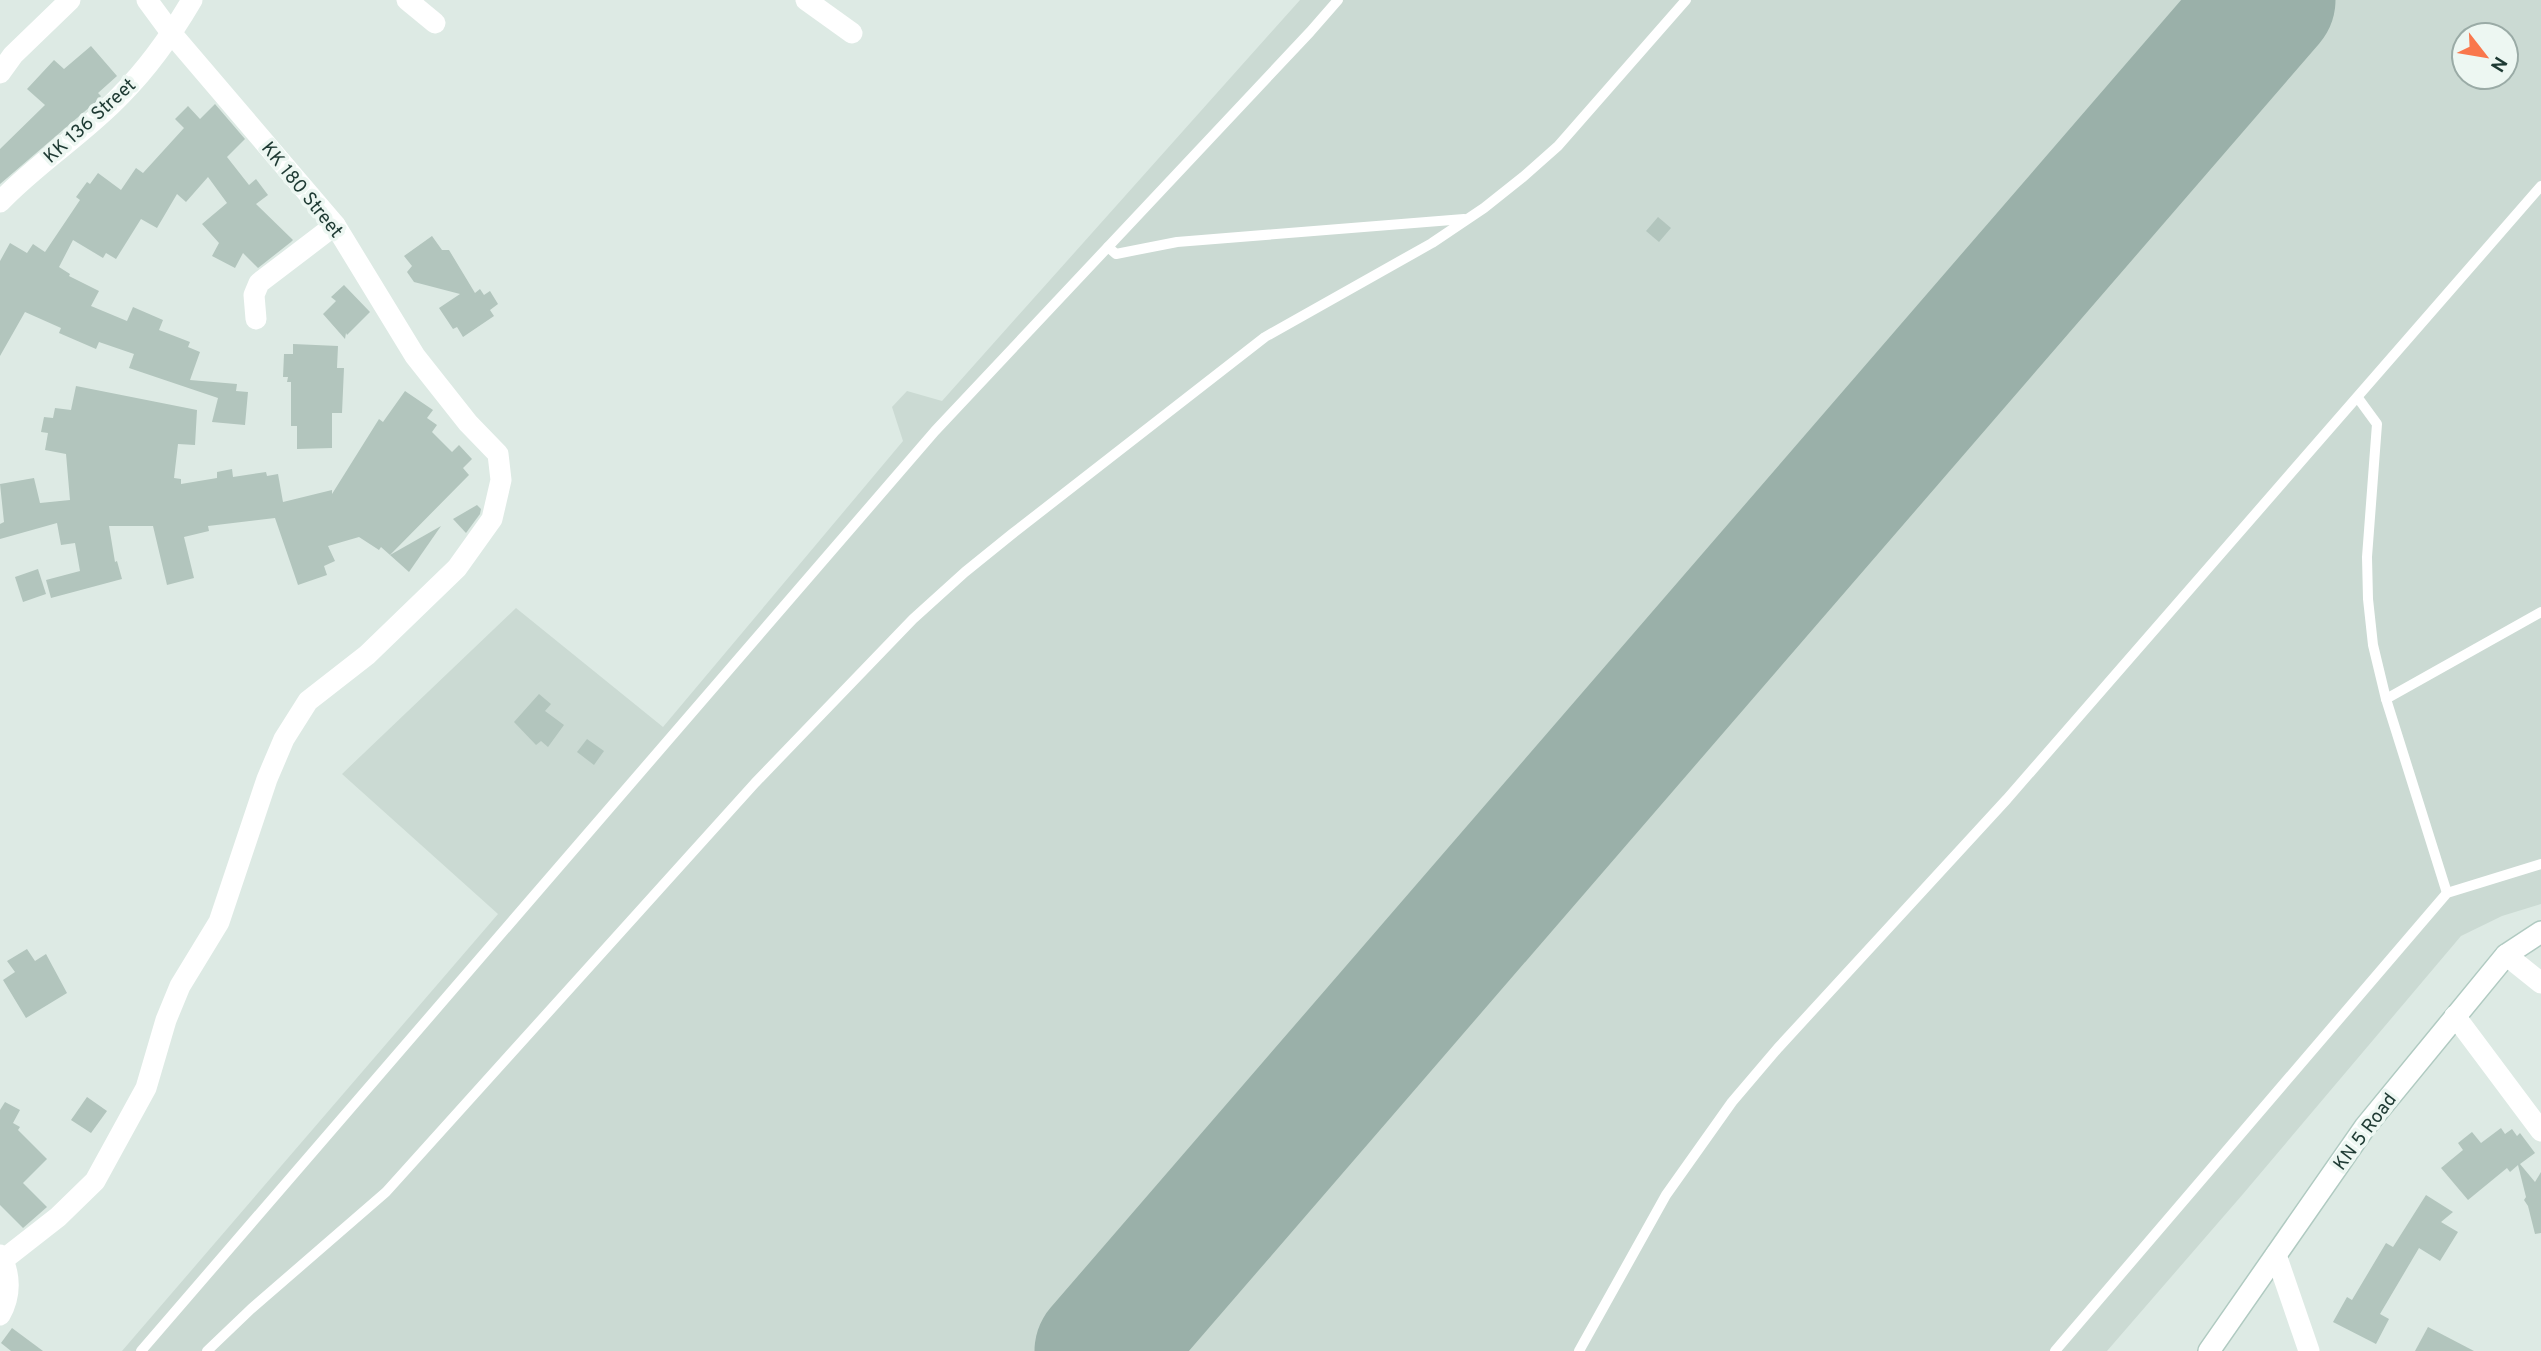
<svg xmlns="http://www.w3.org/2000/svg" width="2541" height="1351" viewBox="0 0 2541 1351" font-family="Overpass,sans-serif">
	<rect width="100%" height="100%" fill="#ddeae4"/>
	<path fill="#cbdad3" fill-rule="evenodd" d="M1300,0H2541V904L2502,916L2461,936L2243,1194L2107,1351H122L498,914L342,774L516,608L663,727L903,441L892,407L907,391L942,401ZM2464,35H2506V77H2464Z"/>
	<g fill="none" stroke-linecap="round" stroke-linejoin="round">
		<path stroke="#9ab0a9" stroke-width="133" d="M1101,1351L2269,0"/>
	</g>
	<g fill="#b2c5bd">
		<path d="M91,46L117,76L98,93L101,96L98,100L0,184V149L45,105L27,89L54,60L64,69Z"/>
		<path d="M215,104L245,139L227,157L249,185L256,179L268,195L256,204L293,240L291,242L258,268L243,253L235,268L212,256L219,243L202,224L227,203L208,177L186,202L177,194L157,228L141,219L116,259L106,253L103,258L73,240L59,267L70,274L69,276L99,291L91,306L127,321L133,307L163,320L159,330L190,342L188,347L200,352L190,380L237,384L236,391L248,392L245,425L212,422L218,398L129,368L134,354L99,342L96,349L59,333L61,328L25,312L0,356V261L10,243L27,253L33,244L45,252L80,200L76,197L87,182L90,184L98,173L121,190L136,168L143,173L184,128L175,119L188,106L200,119Z"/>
		<path d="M1658,217L1671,228L1659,242L1646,231Z"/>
		<path d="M432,236L442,250H449L475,293L480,289L484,295L490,291L498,304L490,310L494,316L463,337L457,327L453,329L439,308L460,294L414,282L407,272L412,266L404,256Z"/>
		<path d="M344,285L370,312L347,335L346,333L345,339L323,314L336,301L331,297Z"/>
		<path d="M293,344L338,346L337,368H344L342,413H332V448L297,449V426H291V382H287L288,377H283L284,354H293Z"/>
		<path d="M76,386L197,410L195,445L178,444L174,478L181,479V484L217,478V472L232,469L233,477L266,472L267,476L278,474L283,502L332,490V494L379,419L383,422L405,391L433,410L427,418L437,425L432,432L452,452L459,445L472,459L463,468L469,475L390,555L381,547L379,550L359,537L328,546L335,561L324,566L327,575L298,585L275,518L208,526L209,531L184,537L194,578L167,585L153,526H109L115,562L117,561L122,579L51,598L46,580L80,571L75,543L61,545L57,523L0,539V524L4,522L0,484L34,478L40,503L70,500L66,454L45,450L48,433L41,432L44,417L53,418L55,408L71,410Z"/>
		<path d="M477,505L481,509L480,514L466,533L453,519Z"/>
		<path d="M441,526L409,572L390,555Z"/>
		<path d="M38,569L46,594L23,602L15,577Z"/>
		<path d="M539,694L551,704L545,711L564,725L548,747L541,741L536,745L514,722Z"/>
		<path d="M587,739L604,751L594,765L577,752Z"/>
		<path d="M27,949L35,961L46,954L67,993L26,1018L3,980L15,972L7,961Z"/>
		<path d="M87,1097L107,1111L91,1133L71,1120Z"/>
		<path d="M5,1102L20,1110L13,1123L20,1127L18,1130L47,1159L23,1183L47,1207L23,1228L0,1205V1110Z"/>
		<path d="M2501,1128L2505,1134L2512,1129L2517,1136L2520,1133L2535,1153L2520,1164L2535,1182L2541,1172V1233L2535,1234L2528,1206L2524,1200L2526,1197L2518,1165L2510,1172L2507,1168L2468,1200L2441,1168L2463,1150L2458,1143L2472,1132L2481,1143Z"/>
		<path d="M2426,1195L2453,1212L2441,1222L2458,1232L2440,1261L2419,1248L2380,1314L2389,1319L2376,1344L2333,1322L2347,1297L2352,1300L2386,1243L2393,1247Z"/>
		<path d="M2428,1327L2474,1351H2415Z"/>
		<path d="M12,1328L43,1351H11L1,1343Z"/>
	</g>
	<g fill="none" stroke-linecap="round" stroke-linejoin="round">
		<defs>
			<path id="secondary" d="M2209,1351L2365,1127L2506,955L2541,932"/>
		</defs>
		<use href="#secondary" stroke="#b0cac1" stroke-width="24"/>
		<g stroke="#fff" stroke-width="10">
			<path d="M1108,247L1116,254L1177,242L1464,219"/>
			<path d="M2358,398L2377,424L2367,557L2368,599L2373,645L2386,699L2447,893"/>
			<path d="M2386,699L2541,612"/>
			<path d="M141,1351L935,431L1310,32L1338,0"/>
			<path d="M207,1351L251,1309L386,1192L755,783L913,619L965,572L1012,534L1265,337L1432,243L1484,208L1523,177L1558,146L1686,0"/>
			<path d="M1579,1351L1666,1195L1732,1102L1778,1048L2007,799L2541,186"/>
			<path d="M2055,1351L2447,893L2541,864"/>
		</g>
		<g stroke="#fff" stroke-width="21">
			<path d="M407,0L435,23"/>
			<path d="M806,0L852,33"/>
			<path d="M0,73L13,55L70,0"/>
			<path d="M0,202C37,163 84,134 121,95C149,67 172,34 192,0"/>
			<path d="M256,319L254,295L259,283L335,225"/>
			<path d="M2506,955L2541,983"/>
			<path d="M2455,1016L2541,1131"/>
			<path d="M0,1255C11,1274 11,1296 0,1315"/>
			<path d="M2276,1255L2309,1351"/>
			<path d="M3,1260L58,1217L95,1181L146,1088L166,1020L180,986L219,922L267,779L284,739L308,701L367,655L457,568L492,519L501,480L498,454L468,423L415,356L335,225L172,34L147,0"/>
		</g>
		<use href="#secondary" stroke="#fff" stroke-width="21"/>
	</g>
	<g text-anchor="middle" stroke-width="7" stroke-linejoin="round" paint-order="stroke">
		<g font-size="19" fill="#1e3a33" stroke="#edf7f2">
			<text transform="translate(89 120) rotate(-42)" y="7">KK 136 Street</text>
			<text transform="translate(303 189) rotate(51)" y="7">KK 180 Street</text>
			<text transform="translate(2364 1131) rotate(-53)" y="7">KN 5 Road</text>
		</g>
	</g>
	<g transform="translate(2485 56) rotate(121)"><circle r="33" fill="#edf7f2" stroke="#9aaba6" stroke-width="2"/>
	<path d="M0-5L12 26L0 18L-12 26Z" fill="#f9774c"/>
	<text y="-10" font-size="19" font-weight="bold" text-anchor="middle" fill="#1e3a33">N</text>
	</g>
</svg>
